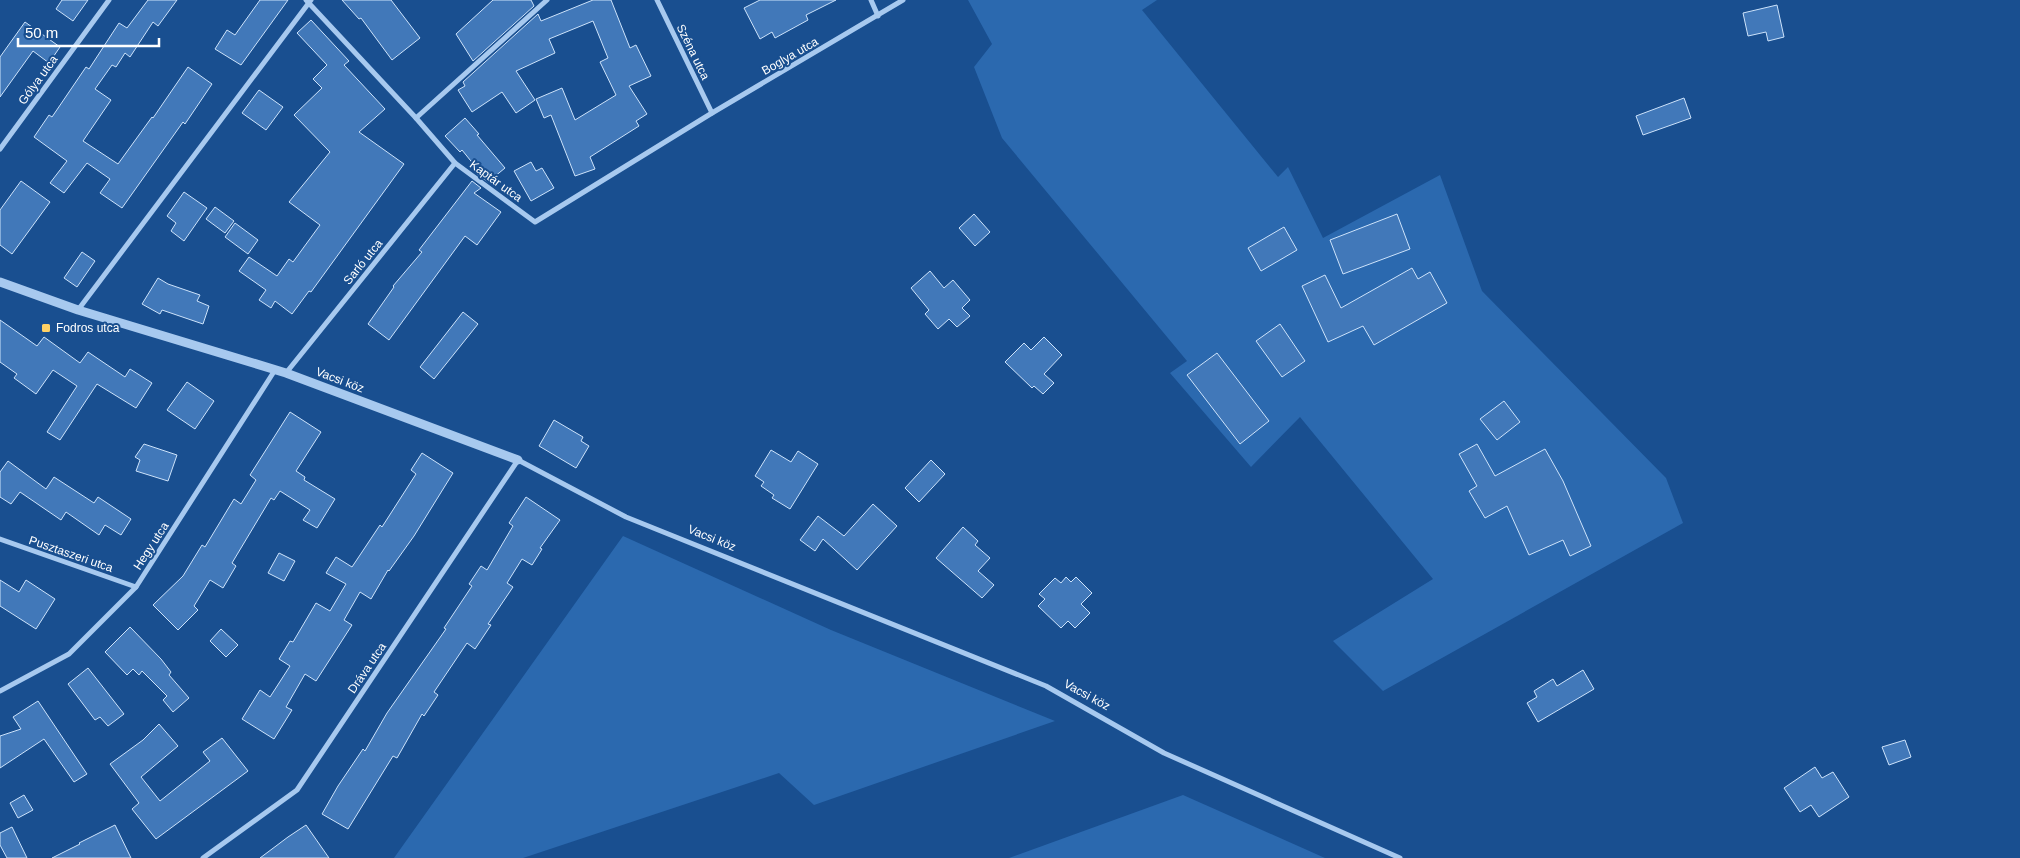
<svg xmlns="http://www.w3.org/2000/svg" width="2020" height="858" viewBox="0 0 2020 858" font-family="Helvetica,sans-serif">
	<rect width="100%" height="100%" fill="#194f90"/>
	<g fill="#2b69af">
		<path d="M968,0H1157L1142,10L1278,177L1288,167L1323,238L1440,175L1482,291L1666,478L1683,523L1383,691L1333,641L1433,579L1300,417L1251,467L1170,373L1187,361L1002,138L974,67L992,44Z"/>
		<path d="M623,536L831,630L1055,721L814,805L779,773L523,858H394Z"/>
		<path d="M1183,795L1325,858H1009Z"/>
	</g>
	<g fill="#4178b9" stroke="#cde3fb">
		<path d="M62,0H88L73,21L56,9Z"/>
		<path d="M148,0H177L158,26L153,22L130,57L125,53L116,67L112,65L95,89L111,100L83,141L118,164L152,117L153,118L188,67L212,84L185,124L183,122L122,208L100,193L110,179L87,163L64,193L50,183L67,161L34,137L49,115L52,117L86,67L89,69L119,23L127,28Z"/>
		<path d="M260,0H288L241,65L215,49L227,30L235,35Z"/>
		<path d="M342,0H391L420,38L392,60L361,18L359,19Z"/>
		<path d="M493,0H531L534,6L473,61L456,34Z"/>
		<path d="M593,0H611L630,48L636,45L651,76L629,86L647,114L636,121L639,126L590,157L595,169L575,176L551,115L544,118L536,99L562,88L575,120L616,95L600,62L608,58L593,21L549,39L555,53L516,71L535,100L516,113L502,92L472,112L458,90L465,86L463,82L538,14L541,21Z"/>
		<path d="M760,0H836L806,15L808,20L775,38L772,32L760,39L744,8Z"/>
		<path d="M1777,5L1784,37L1768,41L1766,32L1748,36L1743,13Z"/>
		<path d="M311,20L349,61L344,65L385,109L359,132L404,164L311,292L309,291L292,314L275,301L271,308L259,300L266,290L239,271L249,257L277,276L289,259L293,262L320,225L289,202L330,152L294,115L322,88L313,79L327,65L297,33Z"/>
		<path d="M25,22L60,47L49,63L33,51L0,97V57Z"/>
		<path d="M259,90L283,107L266,130L242,113Z"/>
		<path d="M1684,98L1691,118L1643,135L1636,116Z"/>
		<path d="M465,118L479,134L477,135L505,168L488,182L477,174L479,171L462,150L460,152L445,136Z"/>
		<path d="M531,162L536,171L542,168L554,188L531,201L514,171Z"/>
		<path d="M21,181L50,202L12,254L0,245V210Z"/>
		<path d="M472,181L481,188L474,193L501,212L477,245L465,236L389,340L368,324L394,287L393,286L422,252L419,250Z"/>
		<path d="M184,192L207,208L184,241L171,231L176,223L167,216Z"/>
		<path d="M215,207L234,221L225,233L206,219Z"/>
		<path d="M974,214L990,232L975,246L959,228Z"/>
		<path d="M1397,214L1410,249L1343,274L1330,240Z"/>
		<path d="M235,223L258,240L248,254L225,237Z"/>
		<path d="M1284,227L1297,250L1261,271L1248,248Z"/>
		<path d="M82,252L95,261L77,287L64,278Z"/>
		<path d="M1412,268L1418,279L1430,272L1447,303L1374,345L1363,326L1328,342L1302,286L1325,275L1341,308Z"/>
		<path d="M930,271L944,288L953,280L970,300L962,308L970,316L957,327L949,319L938,329L925,314L929,310L911,288Z"/>
		<path d="M158,278L168,284L200,295L197,301L209,306L203,324L162,310L160,314L142,304Z"/>
		<path d="M463,312L478,324L434,379L420,367Z"/>
		<path d="M0,320L37,346L44,337L80,363L88,352L125,377L130,369L152,383L136,408L97,384L60,440L47,432L77,386L53,370L36,394L14,378L17,374L0,362Z"/>
		<path d="M1280,324L1305,361L1282,377L1256,341Z"/>
		<path d="M1044,337L1062,355L1044,374L1054,383L1043,394L1034,386L1032,388L1005,362L1024,343L1031,350Z"/>
		<path d="M1217,353L1269,421L1240,444L1187,375Z"/>
		<path d="M187,382L214,401L195,429L167,410Z"/>
		<path d="M1504,401L1520,422L1497,440L1480,419Z"/>
		<path d="M290,412L321,432L296,471L305,477L304,480L335,499L317,528L303,520L310,510L280,491L274,500L271,498L232,563L236,566L223,588L210,580L194,606L198,610L178,630L153,605L183,576L202,545L205,547L234,499L241,504L256,480L250,475Z"/>
		<path d="M554,420L583,437L581,441L589,446L576,468L539,446Z"/>
		<path d="M144,444L177,455L168,481L136,471L140,460L135,457Z"/>
		<path d="M1477,444L1495,476L1545,449L1563,481L1591,546L1570,556L1563,540L1529,555L1507,506L1485,518L1469,491L1477,486L1459,454Z"/>
		<path d="M771,450L791,462L798,451L818,464L790,509L772,498L774,495L761,486L764,482L755,476Z"/>
		<path d="M422,453L453,473L414,536L389,571L388,570L371,599L360,592L344,620L352,625L316,681L305,674L286,707L292,710L274,739L242,719L260,690L270,697L290,666L279,659L290,641L293,642L316,603L330,611L346,584L326,573L336,557L352,567L380,525L382,527L416,474L411,470Z"/>
		<path d="M931,460L945,474L919,502L905,488Z"/>
		<path d="M8,461L46,489L54,477L94,503L98,497L131,519L121,535L105,525L99,535L66,512L61,520L20,492L11,504L0,497V472Z"/>
		<path d="M526,497L560,520L540,548L542,549L532,565L522,559L507,583L513,587L488,624L491,625L475,649L467,643L434,692L438,695L424,716L422,714L397,758L393,756L348,829L322,814L338,786L363,749L365,751L387,713L446,629L444,628L472,586L469,584L481,566L487,570L513,526L509,523Z"/>
		<path d="M873,504L897,526L857,570L823,539L815,551L800,540L818,516L844,536Z"/>
		<path d="M963,527L978,541L975,545L990,558L978,571L994,585L982,598L936,558Z"/>
		<path d="M279,553L295,561L284,581L268,573Z"/>
		<path d="M1066,577L1071,582L1076,577L1092,593L1081,604L1090,613L1075,628L1068,621L1061,628L1038,606L1045,599L1039,594L1055,578L1061,583Z"/>
		<path d="M0,580L19,592L26,580L55,599L36,629L0,606Z"/>
		<path d="M130,627L161,659L171,672L169,675L189,698L173,712L163,700L167,696L142,671L139,675L133,669L127,675L105,652Z"/>
		<path d="M221,629L238,645L226,657L210,641Z"/>
		<path d="M88,668L124,714L108,726L100,717L95,720L68,684Z"/>
		<path d="M1583,670L1594,689L1538,722L1527,703L1537,697L1534,691L1553,679L1557,686Z"/>
		<path d="M38,701L87,774L74,782L44,739L0,768V736L21,729L13,717Z"/>
		<path d="M159,724L178,746L141,777L160,801L210,761L203,752L222,738L248,771L156,839L132,809L139,803L110,764L143,740Z"/>
		<path d="M1905,740L1911,757L1889,765L1882,747Z"/>
		<path d="M1815,767L1822,778L1833,772L1849,797L1819,817L1811,805L1800,812L1784,788Z"/>
		<path d="M24,795L33,810L18,818L10,803Z"/>
		<path d="M115,825L131,858H52L80,844L79,843Z"/>
		<path d="M306,825L329,858H260L288,837Z"/>
		<path d="M12,827L27,858H7L0,845V833Z"/>
	</g>
	<g fill="none" stroke-linecap="round" stroke-linejoin="round">
		<g stroke="#a7c9ef" stroke-width="5">
			<path d="M306,0L416,118L455,163L535,222L712,113L903,0"/>
			<path d="M657,0L712,113"/>
			<path d="M871,0L878,16"/>
			<path d="M416,118L547,0"/>
			<path d="M0,149L109,0"/>
			<path d="M78,310L311,0"/>
			<path d="M286,373L455,163"/>
			<path d="M0,539L136,587"/>
			<path d="M0,691L69,654L136,587L275,370"/>
			<path d="M203,858L297,790L518,460L626,517L1046,686L1164,753L1400,858"/>
		</g>
		<path stroke="#a7c9ef" stroke-width="9" d="M0,282L78,310L286,373L518,460"/>
	</g>
	<rect fill="#ffd165" stroke="#194f90" stroke-width="2" x="41" y="323" width="10" height="10" rx="2.5"/>
	<g text-anchor="middle" stroke-width="4" stroke-linejoin="round" paint-order="stroke">
		<g font-size="12" fill="#fff" stroke="#194f90">
			<text transform="translate(693 52) rotate(64)" y="4">Széna utca</text>
			<text transform="translate(790 56) rotate(-30)" y="4">Boglya utca</text>
			<text transform="translate(38 80) rotate(-54)" y="4">Gólya utca</text>
			<text transform="translate(496 181) rotate(36)" y="4">Kaptár utca</text>
			<text transform="translate(363 262) rotate(-51)" y="4">Sarló utca</text>
			<text transform="translate(340 380) rotate(21)" y="4">Vacsi köz</text>
			<text transform="translate(712 538) rotate(22)" y="4">Vacsi köz</text>
			<text transform="translate(151 546) rotate(-57)" y="4">Hegy utca</text>
			<text transform="translate(71 554) rotate(19)" y="4">Pusztaszeri utca</text>
			<text transform="translate(367 668) rotate(-56)" y="4">Dráva utca</text>
			<text transform="translate(1087 695) rotate(29)" y="4">Vacsi köz</text>
		</g>
		<g font-size="12" fill="#fff" stroke="#194f90" text-anchor="start">
			<text x="56" y="332">Fodros utca</text>
		</g>
	</g>
	<path d="M18 38v8h141v-8" fill="none" stroke="#ffffff" stroke-width="2.5"/>
	<text x="25" y="38" font-size="15" fill="#ffffff" stroke="#194f90" stroke-width="4" paint-order="stroke">50 m</text>
</svg>
